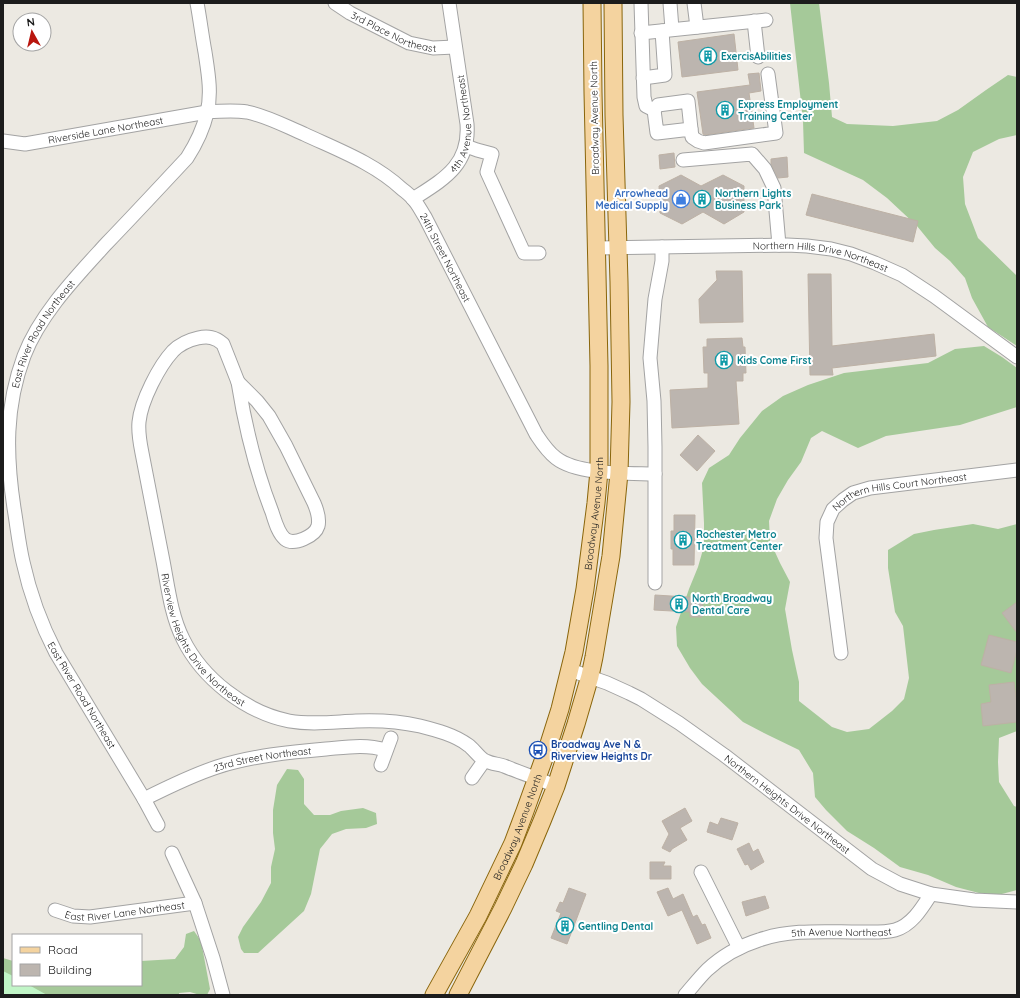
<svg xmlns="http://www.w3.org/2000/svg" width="1020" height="998" viewBox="0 0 1020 998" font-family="Quicksand,sans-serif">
	<rect width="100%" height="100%" fill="#ece9e2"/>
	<g fill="#a5c999">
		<path d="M790,3H819L829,83L832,117L847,124L893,126L937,121L958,110L986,90L1008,75L1017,77V135L999,139L973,152L963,177L965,204L978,238L1017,276V346L988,327L972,298L965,278L950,261L935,248L917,226L887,198L863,180L804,153L803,121Z"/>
		<path d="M984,346L1002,357L1017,368V407L960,425L886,436L858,448L822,431L811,438L801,462L788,480L777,499L769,521L770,541L780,563L790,582L785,609L792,650L799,682V701L832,727L847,732L869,729L892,711L904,699L909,678L903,626L895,612L888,568V550L914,534L934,530L973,524L998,529L1017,524V731L999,738L998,762L999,782L1014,806L1017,807V890L998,895L979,893L956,887L928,875L900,867L874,848L847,831L826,810L815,797L813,773L799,750L768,735L743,722L702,684L690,668L677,646L676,627L689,589L698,567L704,546V523L702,483L709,468L729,455L740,438L762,411L783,396L808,385L844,373L928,363L955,349Z"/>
		<path d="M287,769L298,770L304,779V804L314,815H330L341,811L363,808L376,813L377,824L366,828L346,829L332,834L320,849L311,894L304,911L258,953H244L241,949L238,937L243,927L261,902L271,883V867L275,849L273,833V810L277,785Z"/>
		<path d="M194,931L201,941L210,989L207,995H200L190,992L179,993V995H3V958L13,961V985H141V961L175,959L184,947L186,934Z"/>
	</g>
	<path fill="#c1f5c7" d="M3,971L13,976V985H29L47,995H3Z"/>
	<g fill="#bcb5af" stroke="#bdb1a5">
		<path d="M734,34L738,70L682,77L678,42Z"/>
		<path d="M759,73L761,91L749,93L754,128L705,135L703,134L697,92L750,85L748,74Z"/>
		<path d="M674,153L675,167L660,169L659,155Z"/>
		<path d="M787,157L788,177L778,178L771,164V159Z"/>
		<path d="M681,175L701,186L723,175L744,186V212L724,224L703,212L682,224L660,213L659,186Z"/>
		<path d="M812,194L918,221L913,242L806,215Z"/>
		<path d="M716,271H742L743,322L700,323L699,299L717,280Z"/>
		<path d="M808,274H831L832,346L934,334L936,356L832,368L833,375H810Z"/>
		<path d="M742,338L743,347H745L746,373H743V381H736L739,424L672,428L670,390L708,388V373H704L703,347H707V339Z"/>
		<path d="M698,435L715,451L697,471L680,455Z"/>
		<path d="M674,515H695L694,565H673V549H671V531H674Z"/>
		<path d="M655,595L703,598L702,617H690V612L654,610Z"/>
		<path d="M1017,602V633L1002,613Z"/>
		<path d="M989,635L1017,642V650L1011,673L981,665Z"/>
		<path d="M1014,682L1017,705V722L983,726L981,704L991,702L989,685Z"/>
		<path d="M685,808L692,821L680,828L687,840L672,849L670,852L662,848L669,834L662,821Z"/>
		<path d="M721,818L738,823L732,840L707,832L710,822L718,825Z"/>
		<path d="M749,843L753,852L758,849L764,862L751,870L748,864L745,865L737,849Z"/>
		<path d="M650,862H665L663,866H671V879H650Z"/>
		<path d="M569,888L586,894L567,944L551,938L561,913L556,911L560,902L563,903Z"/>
		<path d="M668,888L673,899L683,894L693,917L697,915L702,925L705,924L711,938L697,944L682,910L668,916L657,892Z"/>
		<path d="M765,896L769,908L746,916L742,902Z"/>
	</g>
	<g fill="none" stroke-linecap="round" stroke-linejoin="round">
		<defs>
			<g id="minor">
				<path id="s1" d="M335,3L350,13L409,43L433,48L455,47"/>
				<path d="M641,3L644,97L646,106L654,110L657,133L691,129L692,137L698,141L704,143L776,133L768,74"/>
				<path d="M670,3L672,29"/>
				<path d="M694,3L697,27"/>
				<path d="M754,21L758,57"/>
				<path d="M641,33L766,20"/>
				<path d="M643,78L665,75L662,31"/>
				<path d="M654,110L658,105L688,101L691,129"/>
				<path id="s2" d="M3,141L25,144L207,112C220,111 234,110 247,112C267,116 285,126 304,134C338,150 374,163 402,189C406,192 410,195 413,199C418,204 421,211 425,217L536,434C542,443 547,451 556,458C578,475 627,473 655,474"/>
				<path d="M466,146L477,150L492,154L487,172L524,253H539"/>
				<path d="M683,160L752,154L765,169L774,188L779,245"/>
				<path id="s3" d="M413,199C444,179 470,165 467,124L449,3"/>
				<path id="s4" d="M597,248L787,245L807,246L831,249L851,254L875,263L902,275L934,296L1017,357"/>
				<path id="s5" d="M238,382L223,344C215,337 208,336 198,338C189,340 180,344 173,351C159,366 141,401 139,422C138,432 140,443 142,453C149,489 156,525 163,561C168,587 171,615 183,639C202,678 245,712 289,721C311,725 333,722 356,721C378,720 398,721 420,726C436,730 455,735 468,745C474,749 480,759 486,761C492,764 498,764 504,766C521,773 539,779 556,786"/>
				<path d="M238,382L257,401L269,416L286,446L314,503C317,510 320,518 318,526C315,536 294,546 285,539C278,533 275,521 272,512C256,471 245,426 238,382Z"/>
				<path d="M655,583V447L654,401L650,358L655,299L662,261V247"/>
				<path id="s6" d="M841,653L826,538L827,522L833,509L843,500L853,493L870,488L1017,470"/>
				<path id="s7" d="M570,670L607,683L629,693L641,699L679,723L724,755L872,869L900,884L931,894L974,900L1017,902"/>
				<path d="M381,765L391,738"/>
				<path d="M472,778L484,761"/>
				<path id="s8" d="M144,799C168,787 192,775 217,767C252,756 289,752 326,749C348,747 365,744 386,750"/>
				<path id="s9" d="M158,825L144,799L56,653C41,624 30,594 23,562C19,545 17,526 14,508C6,455 5,407 24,356C40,314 76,277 106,244C133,216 160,187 187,158C196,144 203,130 207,113C212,93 208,72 205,52C202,36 200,19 197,3"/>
				<path d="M172,853L195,903L213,958L223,995"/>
				<path d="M701,872L739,948"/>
				<path id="s10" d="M55,910L73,916L90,917L195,903"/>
				<path id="s11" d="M685,995C692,987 699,978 707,970C722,956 740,946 759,940C791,929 825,932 859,932C870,932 884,933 895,930C912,925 922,908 931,894"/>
			</g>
			<g id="major">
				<path id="s12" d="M434,995L478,916L513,843L525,811L547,750L560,709L574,652L585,589L596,503L599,471V366L593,92L592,3"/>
				<path d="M458,995L503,908L524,864L542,821L556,786L576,724L590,676L594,657L611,556L619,473L621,402L619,282L614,115L613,3"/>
			</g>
		</defs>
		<use href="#minor" stroke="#a3a3a3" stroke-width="15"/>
		<use href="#major" stroke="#89650b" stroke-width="19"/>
		<use href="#minor" stroke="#fff" stroke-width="13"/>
		<use href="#major" stroke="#f4d39f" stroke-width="17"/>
	</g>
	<defs>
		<symbol id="building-ring" viewBox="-11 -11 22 22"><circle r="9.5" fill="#fff" stroke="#0f9aa8" stroke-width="1.5"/><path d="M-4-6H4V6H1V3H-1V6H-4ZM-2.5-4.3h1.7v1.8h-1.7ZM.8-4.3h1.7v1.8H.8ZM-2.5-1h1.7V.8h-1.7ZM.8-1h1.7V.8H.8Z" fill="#0f9aa8"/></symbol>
		<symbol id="shop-ring" viewBox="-11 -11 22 22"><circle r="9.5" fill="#fff" stroke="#3f7fe0" stroke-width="1.5"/><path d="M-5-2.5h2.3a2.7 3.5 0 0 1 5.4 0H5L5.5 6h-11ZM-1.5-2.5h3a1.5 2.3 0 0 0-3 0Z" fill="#3f7fe0"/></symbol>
		<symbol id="bus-ring" viewBox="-11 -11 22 22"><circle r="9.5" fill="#fff" stroke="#1a4fb4" stroke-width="1.5"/><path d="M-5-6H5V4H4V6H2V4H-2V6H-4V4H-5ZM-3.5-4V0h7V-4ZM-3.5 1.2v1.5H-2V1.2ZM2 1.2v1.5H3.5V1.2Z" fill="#1a4fb4"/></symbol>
	</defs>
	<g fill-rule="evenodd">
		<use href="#building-ring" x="698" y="46" width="20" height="20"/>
		<use href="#building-ring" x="715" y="100" width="20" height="20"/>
		<use href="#shop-ring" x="671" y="189" width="20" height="20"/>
		<use href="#building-ring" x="692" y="189" width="20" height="20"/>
		<use href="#building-ring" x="714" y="350" width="20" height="20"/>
		<use href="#building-ring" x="673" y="530" width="20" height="20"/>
		<use href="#building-ring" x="669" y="594" width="20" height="20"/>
		<use href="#bus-ring" x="528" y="740" width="20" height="20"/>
		<use href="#building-ring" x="555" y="916" width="20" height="20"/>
	</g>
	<g text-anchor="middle" stroke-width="4" stroke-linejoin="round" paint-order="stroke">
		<g font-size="10" fill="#1c1c1c" stroke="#fff">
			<text dy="4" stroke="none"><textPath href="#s1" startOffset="66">3rd Place Northeast</textPath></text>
			<text transform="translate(594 118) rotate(-91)" y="4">Broadway Avenue North</text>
			<text dy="4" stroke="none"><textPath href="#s3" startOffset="98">4th Avenue Northeast</textPath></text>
			<text dy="4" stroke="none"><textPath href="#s2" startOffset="104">Riverside Lane Northeast</textPath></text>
			<text dy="4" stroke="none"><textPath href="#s2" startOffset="503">24th Street Northeast</textPath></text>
			<text dy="4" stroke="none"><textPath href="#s4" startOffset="225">Northern Hills Drive Northeast</textPath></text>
			<text dy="4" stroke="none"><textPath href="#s9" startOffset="534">East River Road Northeast</textPath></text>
			<text dy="4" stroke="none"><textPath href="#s6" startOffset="217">Northern Hills Court Northeast</textPath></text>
			<text dy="4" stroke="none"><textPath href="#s12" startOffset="512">Broadway Avenue North</textPath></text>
			<text dy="4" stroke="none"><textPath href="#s5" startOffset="409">Riverview Heights Drive Northeast</textPath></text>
			<text transform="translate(82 695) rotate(59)" y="4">East River Road Northeast</text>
			<text dy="4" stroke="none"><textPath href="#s8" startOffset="126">23rd Street Northeast</textPath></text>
			<text dy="4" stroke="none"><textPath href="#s7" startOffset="257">Northern Heights Drive Northeast</textPath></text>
			<text dy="4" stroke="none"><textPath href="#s12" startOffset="188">Broadway Avenue North</textPath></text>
			<text dy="4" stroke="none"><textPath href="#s10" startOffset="71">East River Lane Northeast</textPath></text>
			<text dy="4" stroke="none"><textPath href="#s11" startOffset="177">5th Avenue Northeast</textPath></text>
		</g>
		<g font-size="10" font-weight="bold" fill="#0d838f" stroke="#fff" text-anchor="start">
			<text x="721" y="60">ExercisAbilities</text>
			<text x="738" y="108">Express Employment<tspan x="738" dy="12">Training Center</tspan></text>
			<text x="715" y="197">Northern Lights<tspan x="715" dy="12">Business Park</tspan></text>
			<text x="737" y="364">Kids Come First</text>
			<text x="696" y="538">Rochester Metro<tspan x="696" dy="12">Treatment Center</tspan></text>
			<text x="692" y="602">North Broadway<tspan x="692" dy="12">Dental Care</tspan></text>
			<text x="578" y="930">Gentling Dental</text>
		</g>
		<g font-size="10" font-weight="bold" fill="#366cbe" stroke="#fff" text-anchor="end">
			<text x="668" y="197">Arrowhead<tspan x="668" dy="12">Medical Supply</tspan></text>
		</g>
		<g font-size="10" font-weight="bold" fill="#164399" stroke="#fff" text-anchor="start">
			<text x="551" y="748">Broadway Ave N &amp;<tspan x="551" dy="12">Riverview Heights Dr</tspan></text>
		</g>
	</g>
	<rect width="1020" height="998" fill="none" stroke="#1c1c1c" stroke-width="8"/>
	<rect x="12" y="934" width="130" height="52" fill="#ffffff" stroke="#a4a4a4"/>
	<rect x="20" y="947" width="20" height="6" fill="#f4d39f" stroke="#a4a4a4"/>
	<text x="48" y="954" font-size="12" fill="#1c1c1c">Road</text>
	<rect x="20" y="964" width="20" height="12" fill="#bcb5af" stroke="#a4a4a4"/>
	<text x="48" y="974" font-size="12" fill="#1c1c1c">Building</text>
	<g transform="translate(32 32) rotate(352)"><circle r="19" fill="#ffffff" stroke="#a4a4a4"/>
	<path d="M0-3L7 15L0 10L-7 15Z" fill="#b9160e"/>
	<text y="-6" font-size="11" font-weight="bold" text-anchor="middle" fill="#1c1c1c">N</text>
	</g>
</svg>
